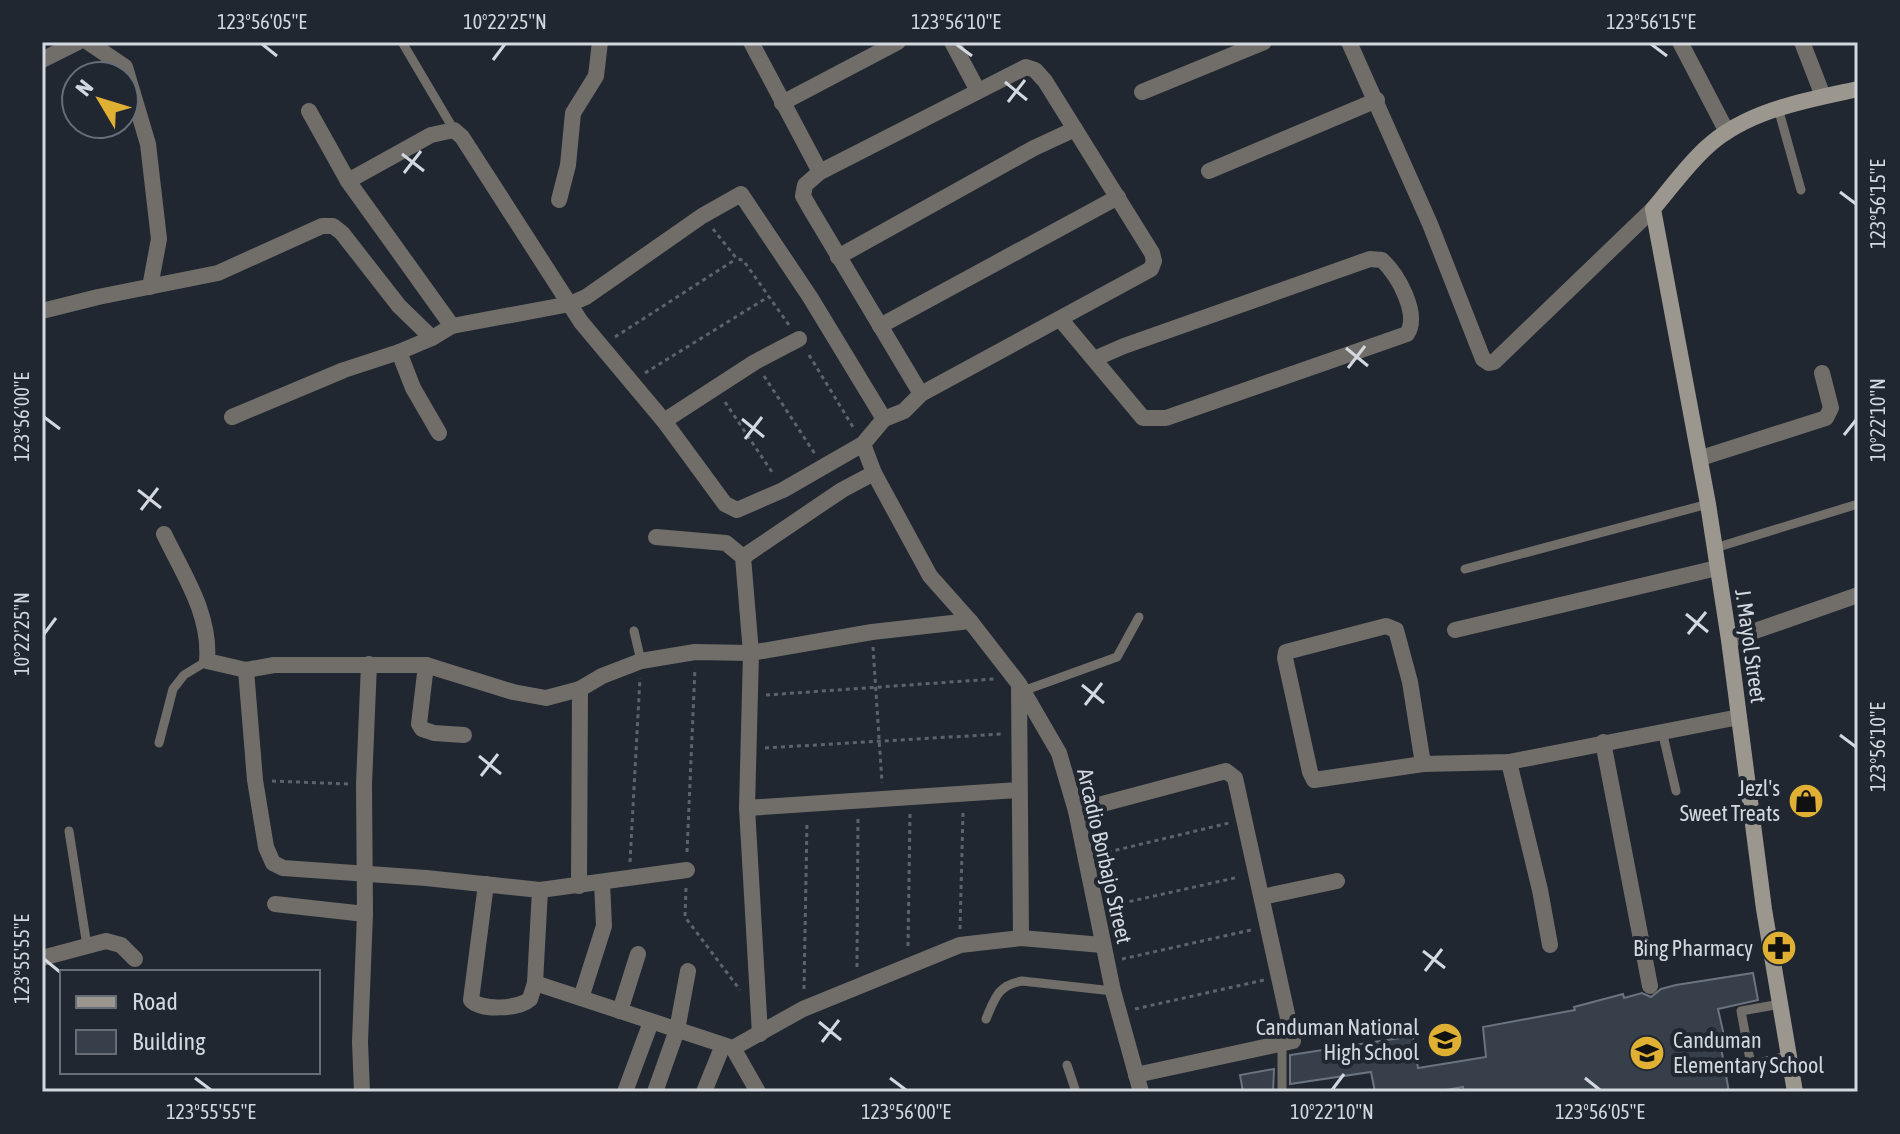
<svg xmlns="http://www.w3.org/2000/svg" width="1900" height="1134" viewBox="0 0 1900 1134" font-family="'Asap Condensed',sans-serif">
	<rect width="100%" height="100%" fill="#202731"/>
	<g fill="#373f4a" stroke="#6a737e" stroke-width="2">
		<path d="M1753,973L1758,1000L1718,1009L1725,1040L1720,1042L1729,1092H1464L1463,1087L1435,1092H1375L1371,1072L1290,1084V1055L1413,1036L1418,1068L1486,1057L1483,1027L1575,1010L1574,1007L1623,994L1624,998L1642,993L1651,997L1661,989L1676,985Z"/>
		<path d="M1274,1069L1273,1092H1243L1240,1075Z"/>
	</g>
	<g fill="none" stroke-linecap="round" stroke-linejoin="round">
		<g stroke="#5d636c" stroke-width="3" stroke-dasharray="4 4" stroke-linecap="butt">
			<path d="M713,229L737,259L743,260L789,325"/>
			<path d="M615,337L736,259"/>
			<path d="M809,355L853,427"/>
			<path d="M645,373L768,297"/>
			<path d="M764,376L815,454"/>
			<path d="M725,402L774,475"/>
			<path d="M873,647L882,783"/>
			<path d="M766,695L994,679"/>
			<path d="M765,748L1001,734"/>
			<path d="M272,781L348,784"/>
			<path d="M687,852L695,668"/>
			<path d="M1100,854L1229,823"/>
			<path d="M630,862L640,678"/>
			<path d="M686,888L685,917L740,990"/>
			<path d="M1114,905L1239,877"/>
			<path d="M960,929L963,813"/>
			<path d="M908,946L910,814"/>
			<path d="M1122,959L1251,930"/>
			<path d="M857,967L858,819"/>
			<path d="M804,989L807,821"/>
			<path d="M1135,1009L1264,980"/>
		</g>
		<g stroke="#716e69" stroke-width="9">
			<path d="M402,42L454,130"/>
			<path d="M1778,108L1801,190"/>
			<path d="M1715,548L1858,504"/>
			<path d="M1465,569L1708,504"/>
			<path d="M634,631L641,661"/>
			<path d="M1023,691L1117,657L1139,617"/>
			<path d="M1662,731L1676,791"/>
			<path d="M159,743L173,689L184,675L207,661"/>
			<path d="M69,831L87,946"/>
			<path d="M1781,1004L1741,1011L1751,1065L1789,1055"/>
			<path d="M986,1019C995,998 998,985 1022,981L1113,991"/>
			<path d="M1067,1065L1076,1092"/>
			<path d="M1282,1092V1044"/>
		</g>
		<g stroke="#716e69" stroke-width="16">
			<path d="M88,42L125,67L148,144L159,239L150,287"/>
			<path d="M751,42L820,172"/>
			<path d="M952,42L978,91"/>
			<path d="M1349,42L1430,224L1483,359L1489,363L1494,362L1653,209"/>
			<path d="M1680,42L1727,132"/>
			<path d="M1802,42L1823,96"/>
			<path d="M42,60L78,42"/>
			<path d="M1142,92L1264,42"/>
			<path d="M782,103L898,42"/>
			<path d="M309,111L348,181L452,326"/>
			<path d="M1209,171L1377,100"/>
			<path d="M348,181L431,135L454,130L462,137L581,322L664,421L725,504L737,510L783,490L863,444L884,419L904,411L921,394L1151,269L1154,261L1152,253L1045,81L1035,70L1026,67L820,172L805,185L803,196L811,210L921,394"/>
			<path d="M559,200L568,165L573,113L596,76L600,42"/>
			<path d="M838,257L1034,148L1075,129"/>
			<path d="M42,311L98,297L218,273L322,226H333L342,233L399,306L432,338"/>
			<path d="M1061,320L1143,418H1166L1407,334C1420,314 1398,275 1382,260L1370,259L1124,346L1094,359"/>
			<path d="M880,326L1118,197"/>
			<path d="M399,352L413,388L439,433"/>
			<path d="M232,417L344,370L399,352L432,338L452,326L570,304L586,297L702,216L741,194L810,297L884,419"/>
			<path d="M664,421L755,362L799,339"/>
			<path d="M863,444L874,473L930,576L970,621L1019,684L1059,753L1076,811L1113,991L1141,1092"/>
			<path d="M1701,458L1826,418L1831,408L1822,373"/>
			<path d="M164,534C183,574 211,614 207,661L246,670L274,665H426L513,692L546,698L580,689L602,676L641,661L695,652L751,653L872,632L970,621"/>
			<path d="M656,537L726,543L743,557L751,653L747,808L760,1034"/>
			<path d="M743,557L842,490L874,473"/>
			<path d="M1455,630L1717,568"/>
			<path d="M1729,640L1858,595"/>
			<path d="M426,665L419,724L422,729L434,733L464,735"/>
			<path d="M246,670L255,780L266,847L273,863L283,868L426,878L540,890L687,870"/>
			<path d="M1019,685L1021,938"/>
			<path d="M1603,742L1650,986"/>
			<path d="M1509,762L1540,890L1550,945"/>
			<path d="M1423,764L1410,682L1396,630L1386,626L1286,652L1285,658L1310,772L1314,780L1423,764L1509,762L1739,717"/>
			<path d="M747,808L1019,790"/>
			<path d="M1076,811L1226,771L1235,778L1293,1041L1136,1075"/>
			<path d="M486,884L471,1000C481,1011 519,1009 530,999L535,983"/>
			<path d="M579,886L580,689"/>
			<path d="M540,890L535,983L733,1048L803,1009L960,945L1021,938L1102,945"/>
			<path d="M1262,897L1337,881"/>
			<path d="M275,904L365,914"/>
			<path d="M42,958L106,941L121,945L135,959"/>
			<path d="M581,998L604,926L602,882"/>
			<path d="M620,1011L638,954"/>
			<path d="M733,1048L758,1092"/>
			<path d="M362,1092L360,1042L365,914L364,784L369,664"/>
			<path d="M625,1092L651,1022"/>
			<path d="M655,1092L677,1030L688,971"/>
			<path d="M704,1092L723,1045"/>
		</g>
		<path stroke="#9b978e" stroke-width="16" d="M1795,1092L1764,909L1729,640L1708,504L1653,209C1671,188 1687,165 1707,147C1747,110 1807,100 1858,89"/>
	</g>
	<path fill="none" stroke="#d3d8df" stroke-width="3" d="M262,44L277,56M956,44L972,56M1651,44L1667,56M493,60L505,44M1005,82L1027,100M1008,102L1025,80M402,154L424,171M404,173L421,151M1840,192L1856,204M1346,348L1368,366M1348,368L1365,346M44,417L60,429M742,419L764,437M1844,435L1856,420M745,439L762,417M138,490L161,508M141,510L158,488M1686,614L1708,632M44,634L56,618M1688,634L1706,612M1082,685L1104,703M1085,705L1102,683M1840,735L1856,747M479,756L501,774M481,776L498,754M1423,951L1445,968M44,959L60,972M1425,971L1442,949M819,1022L841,1040M822,1042L839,1020M195,1078L211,1090M890,1078L906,1090M1585,1078L1600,1090M1332,1090L1344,1074"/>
	<defs>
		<symbol id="shop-disc" viewBox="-11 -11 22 22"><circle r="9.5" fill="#e0b034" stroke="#202731"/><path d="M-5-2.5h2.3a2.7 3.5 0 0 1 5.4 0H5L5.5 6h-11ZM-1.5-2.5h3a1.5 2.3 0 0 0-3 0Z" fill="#111"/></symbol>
		<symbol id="pharmacy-disc" viewBox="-11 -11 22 22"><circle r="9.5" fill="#e0b034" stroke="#202731"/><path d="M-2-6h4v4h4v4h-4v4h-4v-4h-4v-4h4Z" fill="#111"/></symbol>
		<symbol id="school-disc" viewBox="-11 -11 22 22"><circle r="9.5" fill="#e0b034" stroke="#202731"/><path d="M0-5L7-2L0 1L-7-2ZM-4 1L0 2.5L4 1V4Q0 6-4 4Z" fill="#111"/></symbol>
	</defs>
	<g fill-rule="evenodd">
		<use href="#shop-disc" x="1786" y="781" width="40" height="40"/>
		<use href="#pharmacy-disc" x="1759" y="928" width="40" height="40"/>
		<use href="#school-disc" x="1425" y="1020" width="40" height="40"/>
		<use href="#school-disc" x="1627" y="1033" width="40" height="40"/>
	</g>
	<g text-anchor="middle" stroke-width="8" stroke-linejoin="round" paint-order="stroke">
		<g font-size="22" fill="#d3d8df" stroke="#202731">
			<text transform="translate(1751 646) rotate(82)" y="8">J. Mayol Street</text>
			<text transform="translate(1105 856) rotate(77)" y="8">Arcadio Borbajo Street</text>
		</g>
		<g font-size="22" fill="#d3d8df" stroke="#202731" text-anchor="end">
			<text x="1780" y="796">Jezl's<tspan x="1780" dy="25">Sweet Treats</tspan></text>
			<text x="1753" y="956">Bing Pharmacy</text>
			<text x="1419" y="1035">Canduman National<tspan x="1419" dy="25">High School</tspan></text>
			<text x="1673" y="1048" text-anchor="start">Canduman<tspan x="1673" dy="25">Elementary School</tspan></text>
		</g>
	</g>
	<rect width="1900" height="1134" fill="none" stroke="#202731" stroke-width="88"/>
	<rect x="60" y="970" width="260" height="104" fill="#202731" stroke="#686e77" stroke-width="2"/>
	<rect x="76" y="996" width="40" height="12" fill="#9b978e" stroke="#686e77" stroke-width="2"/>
	<text x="132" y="1010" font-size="24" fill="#d3d8df">Road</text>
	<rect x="76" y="1030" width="40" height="24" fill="#373f4a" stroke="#686e77" stroke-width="2"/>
	<text x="132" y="1050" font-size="24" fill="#d3d8df">Building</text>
	<g transform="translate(100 100) rotate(308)"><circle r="38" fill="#202731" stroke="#686e77" stroke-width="2"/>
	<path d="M0-6L14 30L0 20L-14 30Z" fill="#e0b034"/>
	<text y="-12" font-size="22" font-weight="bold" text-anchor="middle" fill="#d3d8df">N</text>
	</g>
	<rect x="44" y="44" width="1812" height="1046" fill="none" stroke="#d3d8df" stroke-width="3"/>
	<g font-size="20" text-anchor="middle" fill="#d3d8df">
		<text x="262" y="29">123°56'05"E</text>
		<text x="505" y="29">10°22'25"N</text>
		<text x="956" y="29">123°56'10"E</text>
		<text x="1651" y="29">123°56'15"E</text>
		<text transform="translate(1878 204) rotate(-90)" y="7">123°56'15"E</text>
		<text transform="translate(22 417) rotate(-90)" y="7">123°56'00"E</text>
		<text transform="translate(1878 420) rotate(-90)" y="7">10°22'10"N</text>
		<text transform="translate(22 634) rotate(-90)" y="7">10°22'25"N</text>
		<text transform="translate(1878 747) rotate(-90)" y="7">123°56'10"E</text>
		<text transform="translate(22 959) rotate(-90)" y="7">123°55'55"E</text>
		<text x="211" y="1119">123°55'55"E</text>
		<text x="906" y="1119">123°56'00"E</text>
		<text x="1332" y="1119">10°22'10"N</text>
		<text x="1600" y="1119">123°56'05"E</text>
	</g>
</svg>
